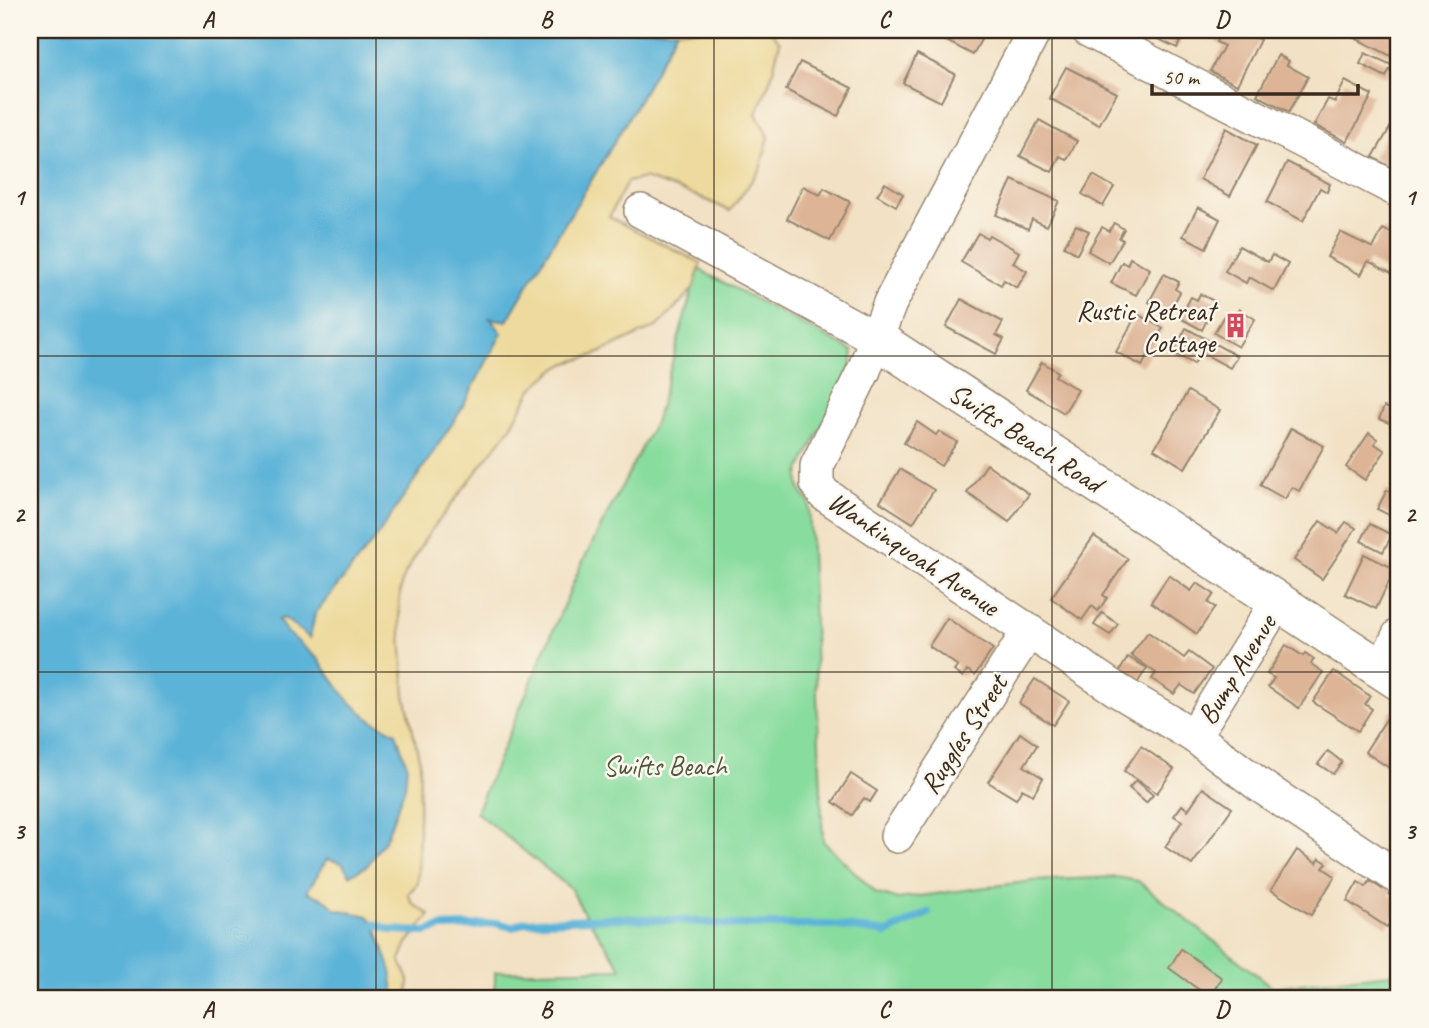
<svg xmlns="http://www.w3.org/2000/svg" width="1429" height="1028" viewBox="0 0 1429 1028" font-family="Caveat,sans-serif">
	<rect width="100%" height="100%" fill="#fbf7ec"/>
	<filter id="ink" filterUnits="userSpaceOnUse"><feTurbulence type="fractalNoise" baseFrequency=".0143" numOctaves="2"/><feDisplacementMap in="SourceGraphic" scale="14" xChannelSelector="R" yChannelSelector="G"/><feConvolveMatrix kernelMatrix="1 2 1 2 8 2 1 2 1" color-interpolation-filters="sRGB"/></filter>
	<filter id="wash" filterUnits="userSpaceOnUse"><feTurbulence type="fractalNoise" baseFrequency=".00686" numOctaves="4" result="noise"/><feDisplacementMap in="SourceGraphic" scale="28" xChannelSelector="R" yChannelSelector="G"/><feGaussianBlur stdDeviation="1.57" result="paint"/><feColorMatrix in="noise" values="0 0 0 0 0 0 0 0 0 0 0 0 0 0 0 0 0 1.4 0 .05"/><feComposite in="paint" operator="in"/></filter>
	<g filter="url(#wash)">
		<rect width="100%" height="100%" fill="#f2e1c4"/>
		<path fill="#88dc9e" stroke="#62835e" stroke-width="2" d="M698,269L853,351L851,367L800,470C797,484 799,492 809,502L823,841L877,894L898,899L1032,881L1116,877L1138,881L1272,987L1399,973V998H495V972L622,969L582,910L571,889L476,812L580,567L656,420Z"/>
		<path fill="#eeda9e" stroke="#94825e" stroke-width="2" d="M602,30H770L780,42L771,78L756,114L769,137L760,169L730,211L700,197L644,178L627,182L609,217L701,263L693,289L658,326L595,355L567,363L554,370L532,389L511,427L427,536L406,572L401,585L399,603L405,695L420,762L418,883L408,894L413,904L430,915L407,943L400,960L409,980L408,998H176L269,624Z"/>
		<path fill="#5bb3d8" stroke="#4b6e7b" stroke-width="2" d="M30,30H677C626,130 562,224 507,321L490,318L502,333L458,415L411,486L376,538L315,614L310,638L284,618L278,620L288,633L318,659L348,700L371,720L396,733L407,765L405,787L386,838L367,866L350,875L342,863L327,859L307,892L325,899L335,909L368,916L375,924L391,971L395,998H30Z"/>
		<g fill="none" stroke-linecap="round" stroke-linejoin="round">
			<path stroke="#5bb3d8" stroke-width="8" d="M366,926L375,924L391,930L426,932L442,927L474,926L496,923L513,927L524,922L613,918L692,921L729,925H832L887,933L928,913"/>
		</g>
		<g id="blocks">
			<g fill="#ddb495">
				<path d="M933,30H986L973,55L931,33Z"/>
				<path d="M1155,30H1186L1177,48L1152,36Z"/>
				<path d="M1222,30H1240L1260,40L1237,85L1210,71L1224,46L1216,42Z"/>
				<path d="M1354,30H1399V44L1393,57L1351,36Z"/>
				<path d="M1365,53L1392,65L1386,77L1360,64Z"/>
				<path d="M917,54L955,74L941,102L903,83Z"/>
				<path d="M1278,55L1289,61L1287,65L1308,77L1289,112L1257,95Z"/>
				<path d="M800,62L852,88L838,116L786,90Z"/>
				<path d="M1066,67L1117,93L1099,125L1049,98Z"/>
				<path d="M1345,81L1372,95L1347,142L1314,125L1328,99L1335,102Z"/>
				<path d="M1039,120L1077,141L1067,160L1060,156L1052,172L1020,156Z"/>
				<path d="M1394,121L1399,124V172L1373,157Z"/>
				<path d="M1226,128L1257,145L1230,196L1200,179Z"/>
				<path d="M1287,162L1330,184L1327,192L1320,188L1303,221L1267,202Z"/>
				<path d="M1093,175L1114,187L1103,206L1082,194Z"/>
				<path d="M1012,180L1059,201L1047,226L1032,219L1028,229L996,215Z"/>
				<path d="M885,183L903,194L896,206L877,195Z"/>
				<path d="M803,186L820,195L824,188L850,202L830,241L787,219Z"/>
				<path d="M1198,207L1220,219L1206,248L1183,236Z"/>
				<path d="M1114,223L1124,229L1119,238L1123,240L1109,263L1088,251L1102,227L1109,231Z"/>
				<path d="M1076,225L1089,231L1077,254L1064,246Z"/>
				<path d="M1383,229L1399,237V277L1368,261L1361,275L1327,257L1340,232L1373,248Z"/>
				<path d="M978,233L987,238L989,235L1019,252L1013,263L1027,271L1017,288L1004,280L1001,285L961,262Z"/>
				<path d="M1239,246L1268,262L1272,255L1288,264L1274,291L1249,277L1246,283L1225,271Z"/>
				<path d="M1130,258L1150,269L1136,295L1111,283L1122,262L1127,265Z"/>
				<path d="M1164,274L1179,282L1175,289L1180,292L1169,313L1149,302Z"/>
				<path d="M1200,294L1216,302L1202,330L1180,318L1191,297L1197,300Z"/>
				<path d="M961,299L1003,322L996,335L1004,339L996,354L946,327Z"/>
				<path d="M1239,309L1255,319L1238,347L1214,333L1226,312L1235,317Z"/>
				<path d="M1137,314L1163,328L1142,366L1116,352Z"/>
				<path d="M1186,328L1237,356L1230,368L1201,352L1194,364L1173,353Z"/>
				<path d="M1042,362L1058,372L1055,376L1078,390L1064,413L1026,390Z"/>
				<path d="M1188,391L1220,410L1185,468L1154,449Z"/>
				<path d="M1384,407L1399,412V427L1379,419Z"/>
				<path d="M917,422L936,435L939,431L957,442L941,466L904,443Z"/>
				<path d="M1291,428L1324,446L1299,491L1292,487L1285,499L1260,485Z"/>
				<path d="M1369,433L1377,439L1375,444L1385,451L1365,480L1346,467Z"/>
				<path d="M987,464L1029,494L1009,522L967,493Z"/>
				<path d="M900,469L934,490L913,523L880,502Z"/>
				<path d="M1387,490L1399,496V520L1377,509Z"/>
				<path d="M1320,521L1338,533L1346,522L1356,528L1322,579L1294,560Z"/>
				<path d="M1370,524L1392,535L1383,552L1361,541Z"/>
				<path d="M1094,536L1128,559L1103,595L1107,598L1098,611L1092,606L1082,620L1051,598Z"/>
				<path d="M1364,554L1395,569L1376,609L1345,594Z"/>
				<path d="M1169,575L1191,591L1197,583L1214,594L1208,603L1215,607L1197,634L1151,602Z"/>
				<path d="M1102,613L1118,624L1110,635L1094,625Z"/>
				<path d="M947,618L993,649L975,675L967,670L963,677L954,671L958,666L929,646Z"/>
				<path d="M1148,632L1184,658L1189,652L1212,669L1194,694L1181,685L1174,694L1152,679L1156,673L1131,655Z"/>
				<path d="M1286,645L1303,656L1305,653L1314,659L1311,664L1323,672L1299,708L1268,687L1274,678L1267,674Z"/>
				<path d="M1128,657L1147,668L1136,685L1118,674Z"/>
				<path d="M1334,671L1370,696L1365,704L1372,709L1358,731L1313,702Z"/>
				<path d="M1035,679L1069,701L1053,725L1019,703Z"/>
				<path d="M1392,710L1399,714V765L1394,771L1365,752Z"/>
				<path d="M1020,733L1037,745L1024,766L1043,778L1033,795L1022,789L1016,799L988,782Z"/>
				<path d="M1141,746L1174,769L1157,793L1124,771Z"/>
				<path d="M1328,751L1342,762L1333,774L1318,764Z"/>
				<path d="M851,774L877,791L870,802L864,798L852,815L833,802Z"/>
				<path d="M1136,780L1153,795L1146,803L1129,788Z"/>
				<path d="M1203,788L1232,808L1192,865L1165,847L1182,821L1174,816L1182,805L1188,810Z"/>
				<path d="M1297,850L1317,863L1319,858L1327,863L1323,868L1335,876L1311,915L1271,890Z"/>
				<path d="M1370,881L1382,889L1385,884L1393,889L1389,894L1399,901V908L1387,927L1347,901L1358,882L1366,887Z"/>
				<path d="M1181,949L1222,978L1209,997L1169,968Z"/>
			</g>
		</g>
	</g>
	<g filter="url(#ink)">
		<use href="#blocks" fill-opacity="0" stroke="#968671" stroke-width="2"/>
		<g fill="none" stroke-linecap="round" stroke-linejoin="round">
			<defs>
				<g id="minor">
					<path d="M1035,30L890,303L864,370L817,466V484L824,494L1117,690L1194,736L1262,787L1399,878"/>
					<path d="M1088,30L1399,191"/>
					<path d="M641,211L875,338"/>
					<path d="M1382,669L1399,635"/>
					<path d="M1194,736L1278,601"/>
					<path d="M897,836L1029,631"/>
				</g>
				<path id="tertiary" d="M875,338L1399,681"/>
			</defs>
			<use href="#minor" stroke="#968671" stroke-width="36"/>
			<use href="#tertiary" stroke="#968671" stroke-width="41"/>
			<use href="#minor" stroke="#fff" stroke-width="33"/>
			<use href="#tertiary" stroke="#fff" stroke-width="38"/>
		</g>
	</g>
	<path fill="none" stroke="#3b2a1e" stroke-width="2" stroke-opacity="0.55" d="M376,30V998M714,30V998M1052,30V998M30,356H1399M30,672H1399"/>
	<defs>
		<symbol id="building-bare" viewBox="-9 -9 18 18"><path d="M-4-6H4V6H1V3H-1V6H-4ZM-2.5-4.3h1.7v1.8h-1.7ZM.8-4.3h1.7v1.8H.8ZM-2.5-1h1.7V.8h-1.7ZM.8-1h1.7V.8H.8Z" fill="#d1495b" stroke="#fbf7ec" stroke-width="2.5" paint-order="stroke"/></symbol>
	</defs>
	<g fill-rule="evenodd">
		<use href="#building-bare" x="1218" y="308" width="35" height="35"/>
	</g>
	<g text-anchor="middle" stroke-width="5" stroke-linejoin="round" paint-order="stroke">
		<g font-size="28" fill="#3b2a1e" stroke="#fbf7ec" text-anchor="end">
			<text x="1215" y="320">Rustic Retreat<tspan x="1215" dy="32">Cottage</tspan></text>
		</g>
		<g font-size="28" fill="#3b2a1e" stroke="#fbf7ec">
			<text transform="translate(1026 437) rotate(33)" y="10">Swifts Beach Road</text>
			<text transform="translate(914 553) rotate(34)" y="10">Wankinquoah Avenue</text>
			<text transform="translate(1236 669) rotate(-58)" y="10">Bump Avenue</text>
			<text transform="translate(963 734) rotate(-57)" y="10">Ruggles Street</text>
		</g>
		<g font-size="28" fill="#4e563e" stroke="#fbf7ec">
			<text x="665" y="775">Swifts Beach</text>
		</g>
	</g>
	<rect width="1429" height="1028" fill="none" stroke="#fbf7ec" stroke-width="77"/>
	<path d="M1152 84v10h206v-10" fill="none" stroke="#3b2a1e" stroke-width="3.5"/>
	<text x="1163" y="84" font-size="21" fill="#3b2a1e" stroke="#fbf7ec" stroke-width="5" paint-order="stroke">50 m</text>
	<rect x="38" y="38" width="1352" height="952" fill="none" stroke="#3b2a1e" stroke-width="2.5"/>
	<g font-size="23" text-anchor="middle" font-weight="bold" fill="#3b2a1e">
		<text x="208" y="27">A</text>
		<text x="546" y="27">B</text>
		<text x="884" y="27">C</text>
		<text x="1222" y="27">D</text>
		<text x="19" y="205">1</text>
		<text x="1410" y="205">1</text>
		<text x="19" y="522">2</text>
		<text x="1410" y="522">2</text>
		<text x="19" y="839">3</text>
		<text x="1410" y="839">3</text>
		<text x="208" y="1017">A</text>
		<text x="546" y="1017">B</text>
		<text x="884" y="1017">C</text>
		<text x="1222" y="1017">D</text>
	</g>
</svg>
